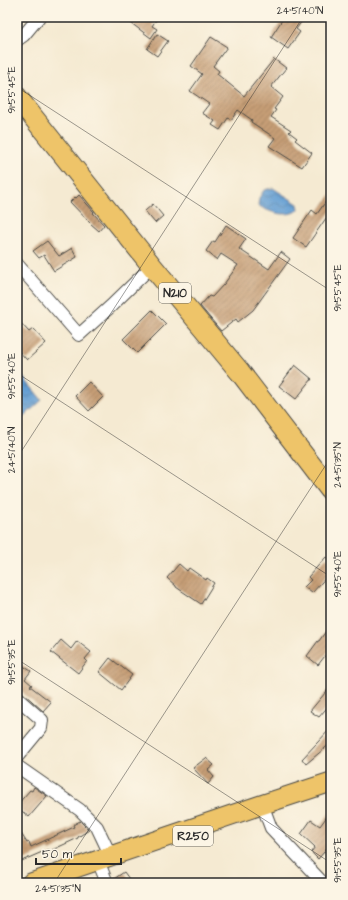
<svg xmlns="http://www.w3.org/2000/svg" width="348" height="900" viewBox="0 0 348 900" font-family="'Architects Daughter',sans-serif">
	<defs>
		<pattern id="water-waves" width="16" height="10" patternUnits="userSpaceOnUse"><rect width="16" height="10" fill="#649ed3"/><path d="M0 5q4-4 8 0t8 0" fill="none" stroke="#5381ab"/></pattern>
		<pattern id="building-hatch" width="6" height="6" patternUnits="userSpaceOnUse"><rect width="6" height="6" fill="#c69e76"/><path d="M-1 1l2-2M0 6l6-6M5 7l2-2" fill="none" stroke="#a18161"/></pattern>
	</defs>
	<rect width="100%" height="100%" fill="#fcf5e5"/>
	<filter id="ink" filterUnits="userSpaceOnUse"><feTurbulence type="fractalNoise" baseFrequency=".025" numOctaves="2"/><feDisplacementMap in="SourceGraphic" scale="8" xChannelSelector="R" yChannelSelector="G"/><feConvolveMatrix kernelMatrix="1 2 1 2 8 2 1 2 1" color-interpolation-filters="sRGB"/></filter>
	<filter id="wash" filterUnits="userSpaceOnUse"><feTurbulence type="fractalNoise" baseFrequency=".012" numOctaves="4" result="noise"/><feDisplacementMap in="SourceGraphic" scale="16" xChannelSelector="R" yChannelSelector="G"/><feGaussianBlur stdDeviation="0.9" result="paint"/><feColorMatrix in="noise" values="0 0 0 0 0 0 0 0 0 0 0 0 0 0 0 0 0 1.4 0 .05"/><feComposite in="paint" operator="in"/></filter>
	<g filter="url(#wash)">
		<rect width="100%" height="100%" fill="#f5ead2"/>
		<g fill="url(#water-waves)" stroke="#48647f">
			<path d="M273,188L298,204L299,209C288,219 268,212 258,205L259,198L264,190Z"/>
			<path d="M17,370L42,400L17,423Z"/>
		</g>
		<g id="blocks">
			<g fill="url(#building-hatch)">
				<path d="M123,17H158L152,26L157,29L151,38Z"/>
				<path d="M284,17H305L296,29L300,32L288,49L271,37Z"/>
				<path d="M157,34L168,41L157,56L147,49Z"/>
				<path d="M211,37L227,47L213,66L219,71L217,74L244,96L274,59L286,68L271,87L283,97L274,109L276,110L271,117L291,130L289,132L297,138L295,140L312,153L302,167L269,146L275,138L251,122L252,120L238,110L231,120L228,118L220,130L212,125L215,121L202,113L209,104L190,91L202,74L191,66Z"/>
				<path d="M331,194V211L306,247L293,238L312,210L317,214Z"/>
				<path d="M79,195L94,212L93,213L104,225L99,231L90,223L70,202L75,197L76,198Z"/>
				<path d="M153,204L163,216L155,223L145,211Z"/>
				<path d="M226,225L246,239L239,249L269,269L281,252L290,259L253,310L238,322L236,319L221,331L200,306L209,296L212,297L224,284L238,265L221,254L217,260L206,251L213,241L215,242Z"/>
				<path d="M47,241L59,256L72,248L77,257L54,271L44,255L39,258L33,251Z"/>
				<path d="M152,310L166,324L137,353L123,339Z"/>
				<path d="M17,319L29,332L33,329L46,343L27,360L17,349Z"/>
				<path d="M295,365L312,379L296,399L279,386Z"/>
				<path d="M89,382L103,397L89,411L75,396Z"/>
				<path d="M326,557L331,561V572L312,593L304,587L311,580L308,577Z"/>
				<path d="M179,564L187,571L189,568L206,580L207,578L214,583L201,604L176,587V586L167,578Z"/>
				<path d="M331,624V648L318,665L307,656L318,641H319Z"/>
				<path d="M61,640L71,649L77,641L91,652L85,659L87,661L78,673L51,652Z"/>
				<path d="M110,658L132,675L121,690L99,672Z"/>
				<path d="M17,662L31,671L25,679L32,685L30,686L51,702L43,711L22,692L17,691Z"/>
				<path d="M331,686V703L319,717L310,711Z"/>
				<path d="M331,728V743L306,764L302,759Z"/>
				<path d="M206,758L214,765L208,770L214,777L208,784L193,768Z"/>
				<path d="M34,787L47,796L29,817L17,807V805L30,790L32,791Z"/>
				<path d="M331,811V844L318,859L311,852L315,847L301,834L311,820L320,826Z"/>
				<path d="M80,821L89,830L78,837V838L50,851L49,849L17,863V827L27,843L29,842L31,847L74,827L73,825Z"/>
				<path d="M124,872L132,883H114V879Z"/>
			</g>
		</g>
	</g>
	<g filter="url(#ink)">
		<use href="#blocks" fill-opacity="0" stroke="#494844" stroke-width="1"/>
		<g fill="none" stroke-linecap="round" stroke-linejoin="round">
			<defs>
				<g id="minor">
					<path d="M17,40L24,35L39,17"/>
					<path d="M17,264L79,335L111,306L152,266"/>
					<path d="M17,698L42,720L41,728L17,757"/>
					<path d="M17,766L80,810L97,827L107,848L112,855"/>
					<path d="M265,812L271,828L323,883"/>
					<path d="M101,868L107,883"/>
				</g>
				<path id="primary" d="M31,883L261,805L331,782"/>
				<path id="trunk" d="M17,97L152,266L240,372L331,491"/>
			</defs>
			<use href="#minor" stroke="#494844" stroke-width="14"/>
			<use href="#primary" stroke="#494844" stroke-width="21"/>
			<use href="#trunk" stroke="#494844" stroke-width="22"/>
			<use href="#minor" stroke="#fff" stroke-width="12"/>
			<use href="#primary" stroke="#eec469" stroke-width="19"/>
			<use href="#trunk" stroke="#eec469" stroke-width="20"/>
		</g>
	</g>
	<path fill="none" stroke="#2b2b2b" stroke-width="1" stroke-opacity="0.45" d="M17,87L331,291M17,373L331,577M17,458L303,17M17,659L331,863M54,883L331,457"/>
	<g text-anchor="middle" stroke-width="4" stroke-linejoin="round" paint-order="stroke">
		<g fill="#fcf5e5" stroke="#6a6863" stroke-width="1">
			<rect x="159" y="283" width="32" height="20" rx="3"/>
			<rect x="173" y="826" width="40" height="20" rx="3"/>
		</g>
		<g font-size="12" font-weight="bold" fill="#2b2b2b">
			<text x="175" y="297">N210</text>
			<text x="193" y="840">R250</text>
		</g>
	</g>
	<rect width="348" height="900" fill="none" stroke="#fcf5e5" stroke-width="44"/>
	<path d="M36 858v6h85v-6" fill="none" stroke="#2b2b2b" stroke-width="2"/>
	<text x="42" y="858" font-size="12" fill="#2b2b2b" stroke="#fcf5e5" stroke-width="3" paint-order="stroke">50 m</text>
	<rect x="22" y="22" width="304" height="856" fill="none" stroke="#2b2b2b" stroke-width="1.5"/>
	<g font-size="10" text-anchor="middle" fill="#2b2b2b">
		<text x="300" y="14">24°51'40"N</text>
		<text transform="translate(11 90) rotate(-90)" y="4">91°55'45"E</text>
		<text transform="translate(337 288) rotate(-90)" y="4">91°55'45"E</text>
		<text transform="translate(11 376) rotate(-90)" y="4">91°55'40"E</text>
		<text transform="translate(11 450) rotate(-90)" y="4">24°51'40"N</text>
		<text transform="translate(337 465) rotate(-90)" y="4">24°51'35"N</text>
		<text transform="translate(337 574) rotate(-90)" y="4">91°55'40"E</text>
		<text transform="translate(11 662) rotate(-90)" y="4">91°55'35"E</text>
		<text transform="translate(337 860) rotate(-90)" y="4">91°55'35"E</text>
		<text x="58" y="892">24°51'35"N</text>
	</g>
</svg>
